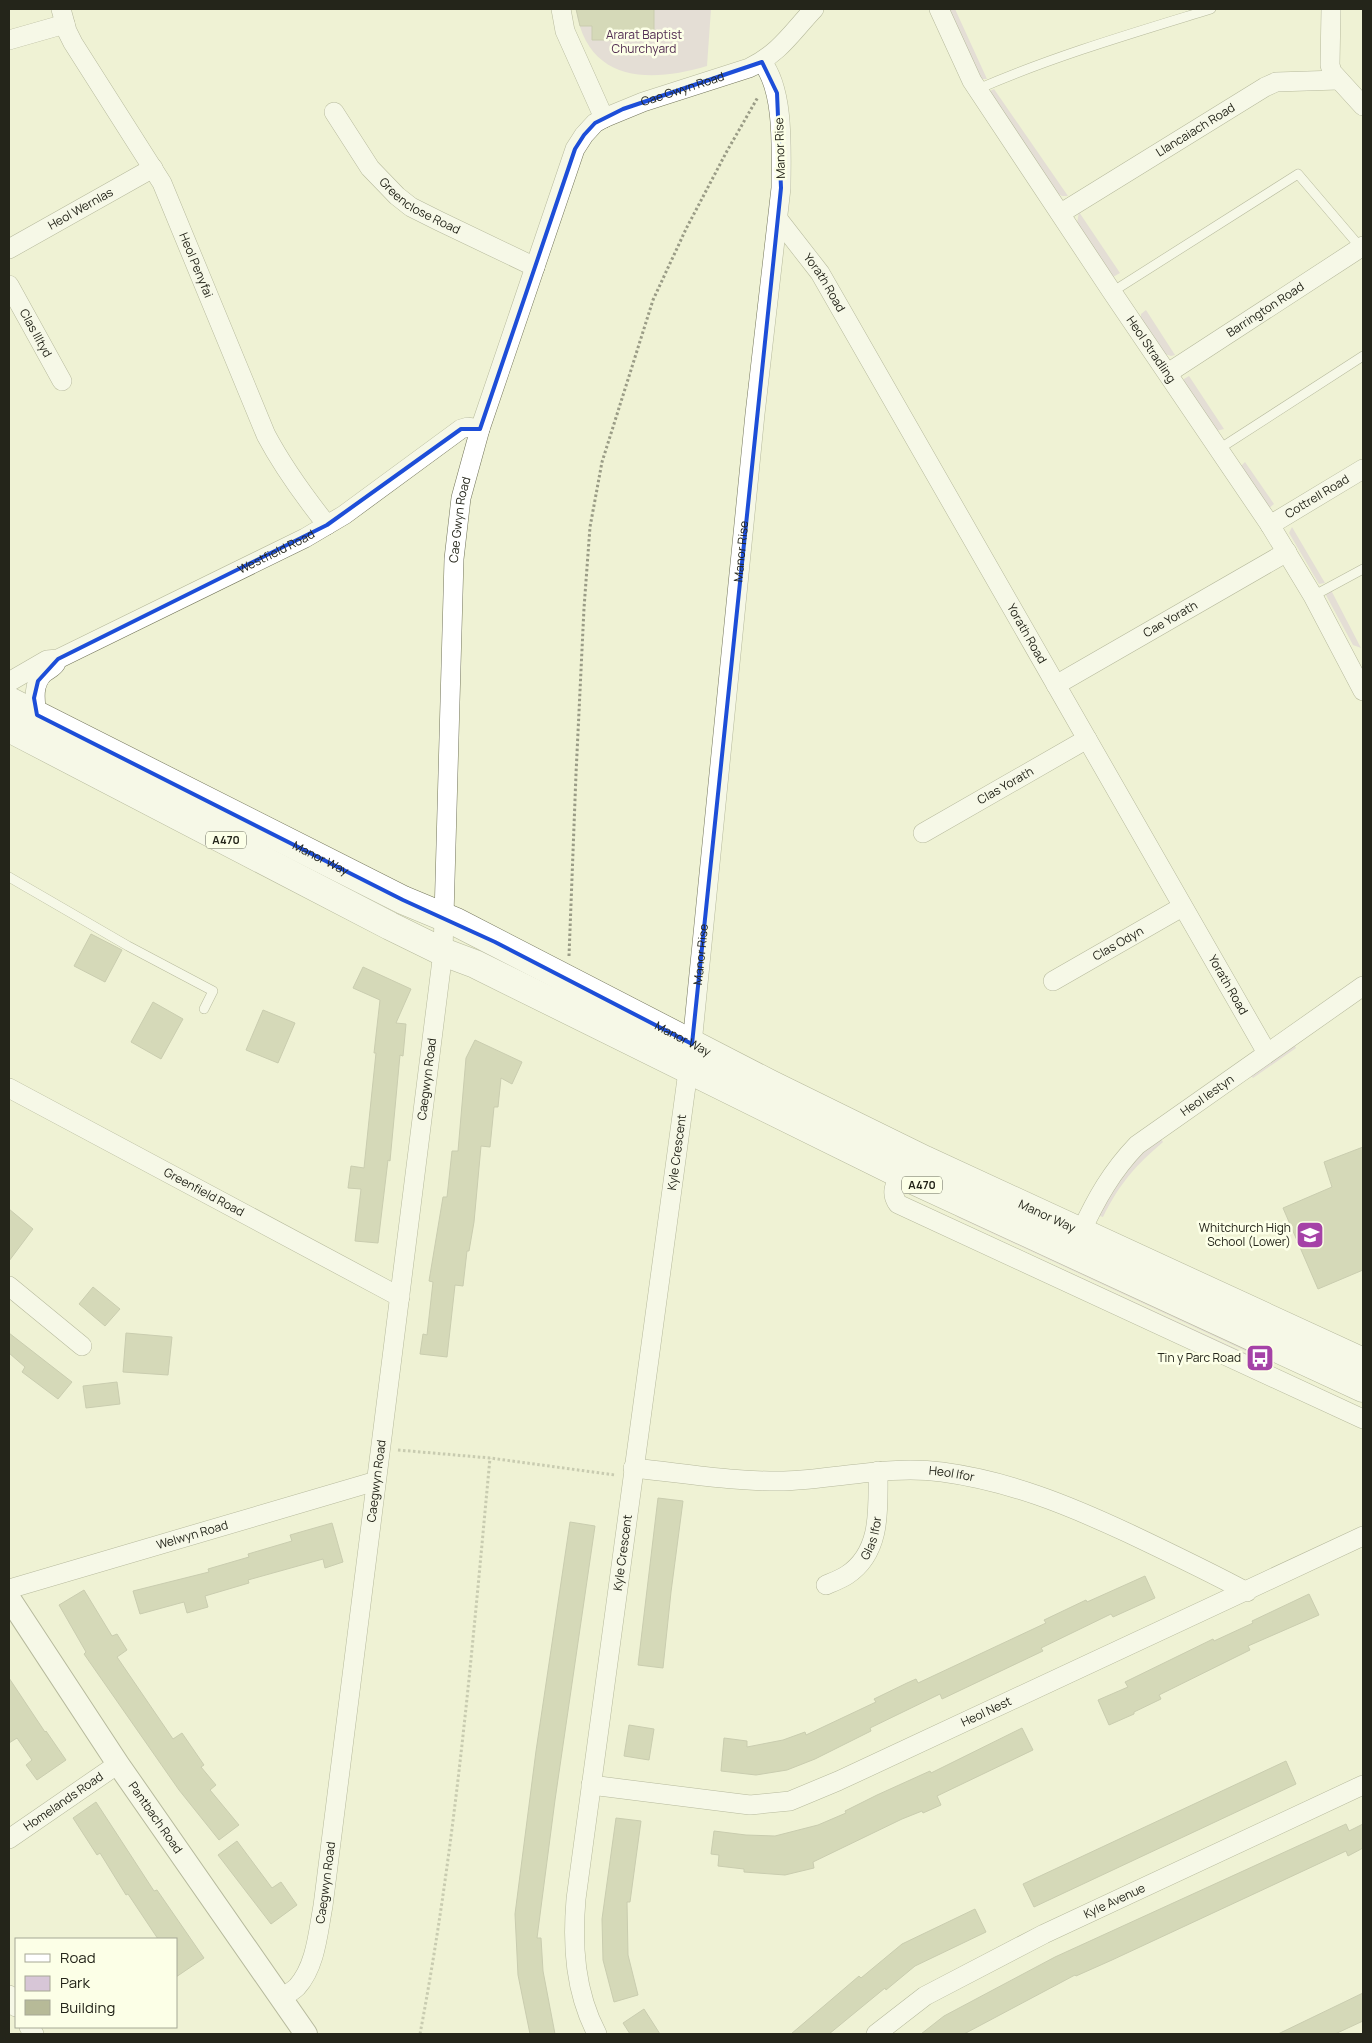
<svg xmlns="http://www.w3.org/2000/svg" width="1372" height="2043" viewBox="0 0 1372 2043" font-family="Manrope,sans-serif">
	<rect width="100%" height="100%" fill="#eff2d4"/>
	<g fill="#d7c6d7">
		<path d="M576,9H711L707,66C650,83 587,83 576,9Z"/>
		<path d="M947,9H955L987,79H980Z"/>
		<path d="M994,89L1068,196H1062L1056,193L990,91Z"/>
		<path d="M1079,212L1120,273L1113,277L1077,223Z"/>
		<path d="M1146,310L1175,355L1171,356L1165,354L1141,320V314Z"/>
		<path d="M1189,376L1224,429L1216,431L1184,383V379Z"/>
		<path d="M1245,462L1274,504L1268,509L1240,467Z"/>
		<path d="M1292,527L1325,583L1319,584L1289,533Z"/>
		<path d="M1333,590L1332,592L1361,648L1353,645L1328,599L1326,595Z"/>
		<path d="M1294,1044L1296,1048L1253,1078L1250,1075Z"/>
		<path d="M1159,1136L1163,1142C1135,1166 1120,1183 1103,1217L1100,1216V1211L1126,1168Z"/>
		<path d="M955,1216L980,1221L1253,1349L1250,1353Z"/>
		<path d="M942,1218L955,1220L1250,1355L1248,1358Z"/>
	</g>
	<g fill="#b7ba98" stroke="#9c9f83">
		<path d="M576,9H654V37L613,36V40H592V26H580Z"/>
		<path d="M91,934L122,950L105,982L74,966Z"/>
		<path d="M363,967L411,989L396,1023L406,1024L403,1056L400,1055L390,1161L388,1160L378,1243L355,1241L361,1189L348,1188L351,1166L364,1168L376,1053H374L380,1000L353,988Z"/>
		<path d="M153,1002L183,1019L161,1059L131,1042Z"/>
		<path d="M263,1010L295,1023L278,1063L246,1050Z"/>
		<path d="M475,1040L522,1062L512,1084L501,1078L498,1107H494L490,1147L481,1146L474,1222L469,1251H467L463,1286L455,1285L447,1357L420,1354L423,1334L427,1335L433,1282L429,1281L443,1197H447L452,1151H458L466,1058Z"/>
		<path d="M1363,1147V1270L1318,1289L1283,1208L1332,1187L1324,1162Z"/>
		<path d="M9,1209L33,1229L9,1261Z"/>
		<path d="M93,1287L120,1309L105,1326L79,1304Z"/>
		<path d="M9,1333L72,1382L58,1399L22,1372L25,1367L9,1353Z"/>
		<path d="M126,1333L172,1337L168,1375L123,1372Z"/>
		<path d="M117,1382L120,1404L86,1408L83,1386Z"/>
		<path d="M658,1498L683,1501L671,1592L663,1668L638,1665Z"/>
		<path d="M570,1522L595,1526L555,1800L537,1938H541L543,1971L555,2034H530L518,1975L515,1914L536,1751Z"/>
		<path d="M332,1523L343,1562L325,1568L323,1559L248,1580L249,1583L205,1596L208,1607L187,1613L184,1602L140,1614L133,1591L209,1572L208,1569L249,1557L248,1554L292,1541L290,1535Z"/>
		<path d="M1145,1576L1155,1598L1113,1617L1111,1614L1041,1648L1043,1651L942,1699L940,1694L870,1728L871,1731L815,1759L787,1770L756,1775L721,1771L724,1738L747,1741V1747L783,1740L805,1732L806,1735L876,1702L874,1699L907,1683L916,1679L918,1683L1046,1623L1044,1620L1086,1600L1087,1602Z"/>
		<path d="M84,1590L112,1636L117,1634L127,1650L117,1657L173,1739L182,1733L204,1765L201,1767L216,1785L210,1790L239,1825L219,1840L179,1790L84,1654L86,1652L59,1605Z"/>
		<path d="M1309,1594L1319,1615L1248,1646L1250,1650L1159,1695L1161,1699L1134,1712V1714L1109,1725L1098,1700L1128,1687L1125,1682L1213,1639L1214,1641L1253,1623L1252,1621Z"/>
		<path d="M9,1678L45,1732L46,1731L66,1760L37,1780L26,1765L32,1760L17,1738L9,1743Z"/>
		<path d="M629,1725L654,1729L649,1760L624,1756Z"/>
		<path d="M1022,1728L1033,1750L937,1796L941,1805L923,1813L922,1811L902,1819L813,1862L814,1868L785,1875L744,1872V1869L718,1866L719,1855L711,1854L714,1831L746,1835L775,1836L818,1825L846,1813L845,1811L877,1795L930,1771L931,1773Z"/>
		<path d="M1286,1761L1296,1784L1034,1907L1023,1884Z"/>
		<path d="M96,1802L154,1891L157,1890L204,1958L176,1977V1939H158L128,1894L126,1895L100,1853L97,1855L73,1818Z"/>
		<path d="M616,1818L641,1821L630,1902H627L628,1955L638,1995L614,2002L603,1960L602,1919Z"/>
		<path d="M1346,1824L1349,1831L1363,1824V1848L1348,1856L1346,1851L1112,1960L1076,1976L1075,1975L964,2034H921L944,2016L1055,1957Z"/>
		<path d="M237,1841L272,1888L281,1882L297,1905L271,1924L218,1855Z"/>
		<path d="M975,1909L986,1932L915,1966L886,1990L885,1988L829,2034H791L859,1976L861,1978L902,1944Z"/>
		<path d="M1363,1993V2021L1335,2034H1278Z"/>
		<path d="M644,2009L653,2023L660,2034H630L623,2023Z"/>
	</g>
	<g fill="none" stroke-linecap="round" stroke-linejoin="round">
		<defs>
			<g id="service">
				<path d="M978,89C1054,56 1133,33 1211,9"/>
				<path d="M1112,292L1298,174L1361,248"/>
				<path d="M1219,449L1363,356"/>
				<path d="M1313,596L1363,569"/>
				<path d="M9,877L128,946L213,991L204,1009"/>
			</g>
			<g id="minor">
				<path id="s1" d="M61,9L67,31L73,43L162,183L266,435C283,467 304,496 327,525"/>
				<path d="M561,9L565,31L604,118"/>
				<path id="s2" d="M939,9L972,81L1112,292L1270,525L1313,596L1363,691"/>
				<path d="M1331,9L1330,65L1332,72L1363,106"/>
				<path d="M9,40L65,24"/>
				<path id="s3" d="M334,112L370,168L397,196L411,207L439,221L535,267"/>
				<path id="s4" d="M1061,213L1265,87L1276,82L1338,80"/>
				<path id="s5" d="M778,219L820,273L1267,1053"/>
				<path id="s6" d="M9,249L153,168"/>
				<path id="s7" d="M9,285L62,381"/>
				<path id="s8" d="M1168,373L1363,246"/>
				<path id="s9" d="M1270,525L1363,469"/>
				<path id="s10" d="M9,682L47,660L58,659L305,538L344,515L461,429L468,427L480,429"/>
				<path id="s11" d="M1056,685L1287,552"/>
				<path d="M37,715C35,701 32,684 44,673C49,669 53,668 56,663"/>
				<path id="s12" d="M923,833L1087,739"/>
				<path id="s13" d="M1053,981L1182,907"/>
				<path id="s14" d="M692,1044L755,414L781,188C781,152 785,91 762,62"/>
				<path id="s15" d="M9,1088L400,1297"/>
				<path d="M900,1174C895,1185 890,1193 898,1204L1363,1419"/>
				<path id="s16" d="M1081,1232C1096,1199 1112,1171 1137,1145L1363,986"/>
				<path d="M9,1286L82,1346"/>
				<path id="s17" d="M633,1468C683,1473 734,1482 784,1481C837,1479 889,1465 942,1472C1009,1481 1068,1505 1128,1533C1168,1552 1208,1571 1247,1592"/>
				<path id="s18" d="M826,1585C833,1582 841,1579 847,1575C882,1552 878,1508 878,1471"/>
				<path id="s19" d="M9,1589L376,1481"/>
				<path id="s20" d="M591,1785L750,1805L790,1801L838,1781L1363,1536"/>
				<path id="s21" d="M9,1839L118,1764"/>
				<path d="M9,1995L16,2007"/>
				<path id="s22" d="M281,1998C286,1995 293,1991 297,1987C316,1966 318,1932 323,1906L443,952L454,559L461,498L480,429L575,149L584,135L595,123L604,118L643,102L749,68C780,53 792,32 814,9"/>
				<path d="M29,2027L34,2034"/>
				<path id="s23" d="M597,2034C575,1992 572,1946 576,1899L688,1071"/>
				<path id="s24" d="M876,2034L925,1996L1044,1934L1363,1785"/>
			</g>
			<g id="tertiary">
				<path id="s25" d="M9,1598L118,1764L306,2034"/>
			</g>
			<g id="trunk">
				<path id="s26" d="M9,701L403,900L456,922L770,1084L925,1160L1363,1362"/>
				<path d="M9,728L390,926L443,952L475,964L900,1174L1363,1388"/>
			</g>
		</defs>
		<use href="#service" stroke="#73755b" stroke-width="10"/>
		<use href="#minor" stroke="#73755b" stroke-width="20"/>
		<use href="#tertiary" stroke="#73755b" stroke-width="24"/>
		<use href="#trunk" stroke="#73755b" stroke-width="29"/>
		<g stroke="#9a9c86" stroke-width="3" stroke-dasharray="2.5 2.5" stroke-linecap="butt">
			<path d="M569,956L576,774L584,608L590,527L602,462L653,300L686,229L727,151L758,97"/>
			<path d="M398,1450L490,1458L615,1475"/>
			<path d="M420,2034C456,1844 472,1650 490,1458"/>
		</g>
		<use href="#service" stroke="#fff" stroke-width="9"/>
		<use href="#minor" stroke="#fff" stroke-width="19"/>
		<use href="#tertiary" stroke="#fff" stroke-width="22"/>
		<use href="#trunk" stroke="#fff" stroke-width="28"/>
	</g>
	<path d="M0 0H1372V2043H0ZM762,62L777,93L781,188L692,1044L495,942L403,900L37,715L34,698L38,681L58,659L327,525L461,429H480L575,149L584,135L595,123L623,109Z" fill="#eff2d4" fill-opacity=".55" fill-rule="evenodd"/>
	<path fill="none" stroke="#1d4ed8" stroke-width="4" stroke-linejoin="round" d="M762,62L777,93L781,188L692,1044L495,942L403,900L37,715L34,698L38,681L58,659L327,525L461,429H480L575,149L584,135L595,123L623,109Z"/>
	<defs>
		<symbol id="school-square" viewBox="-11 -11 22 22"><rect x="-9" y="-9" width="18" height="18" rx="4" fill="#a542a7" stroke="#fcffe7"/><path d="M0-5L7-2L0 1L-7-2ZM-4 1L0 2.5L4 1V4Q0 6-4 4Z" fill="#fff"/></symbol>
		<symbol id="bus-square" viewBox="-11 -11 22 22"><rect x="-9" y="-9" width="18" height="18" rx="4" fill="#a542a7" stroke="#fcffe7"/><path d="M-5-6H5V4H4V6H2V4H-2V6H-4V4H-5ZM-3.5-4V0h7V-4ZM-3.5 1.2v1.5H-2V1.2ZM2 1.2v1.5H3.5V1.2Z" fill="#fff"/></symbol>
	</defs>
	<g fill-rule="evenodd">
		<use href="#school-square" x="1294" y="1219" width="32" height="32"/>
		<use href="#bus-square" x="1244" y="1342" width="32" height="32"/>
	</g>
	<g text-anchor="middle" stroke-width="5" stroke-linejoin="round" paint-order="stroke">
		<g fill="#fcffe7" stroke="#656658" stroke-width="1">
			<rect x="206" y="831.5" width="40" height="17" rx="4"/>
			<rect x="902" y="1176.5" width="40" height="17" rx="4"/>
		</g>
		<g font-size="11" font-weight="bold" fill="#24251a">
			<text x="226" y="844">A470</text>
			<text x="922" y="1189">A470</text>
		</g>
		<g font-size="12" fill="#522d52" stroke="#fcffe7">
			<text x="644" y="39">Ararat Baptist<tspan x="644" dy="14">Churchyard</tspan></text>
		</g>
		<g font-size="12" fill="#24251a" stroke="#fcffe7">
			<text dy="4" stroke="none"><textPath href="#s22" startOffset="2016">Cae Gwyn Road</textPath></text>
			<text dy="4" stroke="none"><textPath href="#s4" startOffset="158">Llancaiach Road</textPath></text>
			<text transform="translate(780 148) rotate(-92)" y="4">Manor Rise</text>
			<text dy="4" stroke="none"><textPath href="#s3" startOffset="130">Greenclose Road</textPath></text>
			<text dy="4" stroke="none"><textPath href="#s6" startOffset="82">Heol Wernlas</textPath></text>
			<text dy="4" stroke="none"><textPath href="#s1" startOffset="291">Heol Penyfai</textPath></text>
			<text dy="4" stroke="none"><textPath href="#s5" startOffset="79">Yorath Road</textPath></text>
			<text dy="4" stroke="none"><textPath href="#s8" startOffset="116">Barrington Road</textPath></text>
			<text dy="4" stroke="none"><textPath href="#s7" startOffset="55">Clas Illtyd</textPath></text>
			<text dy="4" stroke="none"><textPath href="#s2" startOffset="402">Heol Stradling</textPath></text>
			<text dy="4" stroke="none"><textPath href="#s9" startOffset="55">Cottrell Road</textPath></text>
			<text dy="4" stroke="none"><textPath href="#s22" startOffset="1500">Cae Gwyn Road</textPath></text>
			<text dy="4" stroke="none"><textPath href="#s14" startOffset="495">Manor Rise</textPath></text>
			<text dy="4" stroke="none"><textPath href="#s10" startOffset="298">Westfield Road</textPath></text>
			<text dy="4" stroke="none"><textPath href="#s11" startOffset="132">Cae Yorath</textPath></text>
			<text dy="4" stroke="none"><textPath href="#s5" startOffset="484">Yorath Road</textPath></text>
			<text dy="4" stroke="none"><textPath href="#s12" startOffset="95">Clas Yorath</textPath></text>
			<text dy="4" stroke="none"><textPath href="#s26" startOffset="349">Manor Way</textPath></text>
			<text dy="4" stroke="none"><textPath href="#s13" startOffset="75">Clas Odyn</textPath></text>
			<text dy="4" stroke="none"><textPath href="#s14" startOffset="90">Manor Rise</textPath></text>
			<text dy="4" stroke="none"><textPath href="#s5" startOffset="889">Yorath Road</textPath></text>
			<text dy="4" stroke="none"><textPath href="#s26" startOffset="754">Manor Way</textPath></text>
			<text dy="4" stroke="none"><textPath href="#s22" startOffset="939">Caegwyn Road</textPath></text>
			<text dy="4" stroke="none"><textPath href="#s16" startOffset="190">Heol Iestyn</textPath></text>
			<text dy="4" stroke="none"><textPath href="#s23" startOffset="892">Kyle Crescent</textPath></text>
			<text dy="4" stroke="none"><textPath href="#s15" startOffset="221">Greenfield Road</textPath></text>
			<text dy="4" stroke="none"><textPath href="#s26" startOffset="1159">Manor Way</textPath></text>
			<text dy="4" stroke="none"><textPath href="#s17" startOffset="320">Heol Ifor</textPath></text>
			<text dy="4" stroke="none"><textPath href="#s22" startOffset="534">Caegwyn Road</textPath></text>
			<text dy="4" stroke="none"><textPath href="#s19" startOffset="191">Welwyn Road</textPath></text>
			<text dy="4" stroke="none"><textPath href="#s18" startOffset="69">Glas Ifor</textPath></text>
			<text dy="4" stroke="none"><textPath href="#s23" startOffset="488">Kyle Crescent</textPath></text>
			<text dy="4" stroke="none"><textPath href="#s20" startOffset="416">Heol Nest</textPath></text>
			<text dy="4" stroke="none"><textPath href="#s21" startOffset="66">Homelands Road</textPath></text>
			<text dy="4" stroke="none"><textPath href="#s25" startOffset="264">Pantbach Road</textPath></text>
			<text dy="4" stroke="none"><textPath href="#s22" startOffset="129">Caegwyn Road</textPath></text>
			<text dy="4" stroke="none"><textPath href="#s24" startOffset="274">Kyle Avenue</textPath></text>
		</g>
		<g font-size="12" fill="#24251a" stroke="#fcffe7" text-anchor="end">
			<text x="1291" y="1232">Whitchurch High<tspan x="1291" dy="14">School (Lower)</tspan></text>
			<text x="1241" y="1362">Tin y Parc Road</text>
		</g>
	</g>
	<rect width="1372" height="2043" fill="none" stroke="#24251a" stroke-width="20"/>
	<rect x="15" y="1938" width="162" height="90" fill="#fcffe7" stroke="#a6a895"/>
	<rect x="25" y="1954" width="25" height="8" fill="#ffffff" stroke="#a6a895"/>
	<text x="60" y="1963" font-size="15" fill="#24251a">Road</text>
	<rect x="25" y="1976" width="25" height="15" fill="#d7c6d7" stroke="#a6a895"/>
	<text x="60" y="1988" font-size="15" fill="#24251a">Park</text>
	<rect x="25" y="2000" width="25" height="15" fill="#b7ba98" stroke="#a6a895"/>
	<text x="60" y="2013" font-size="15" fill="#24251a">Building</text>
</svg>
